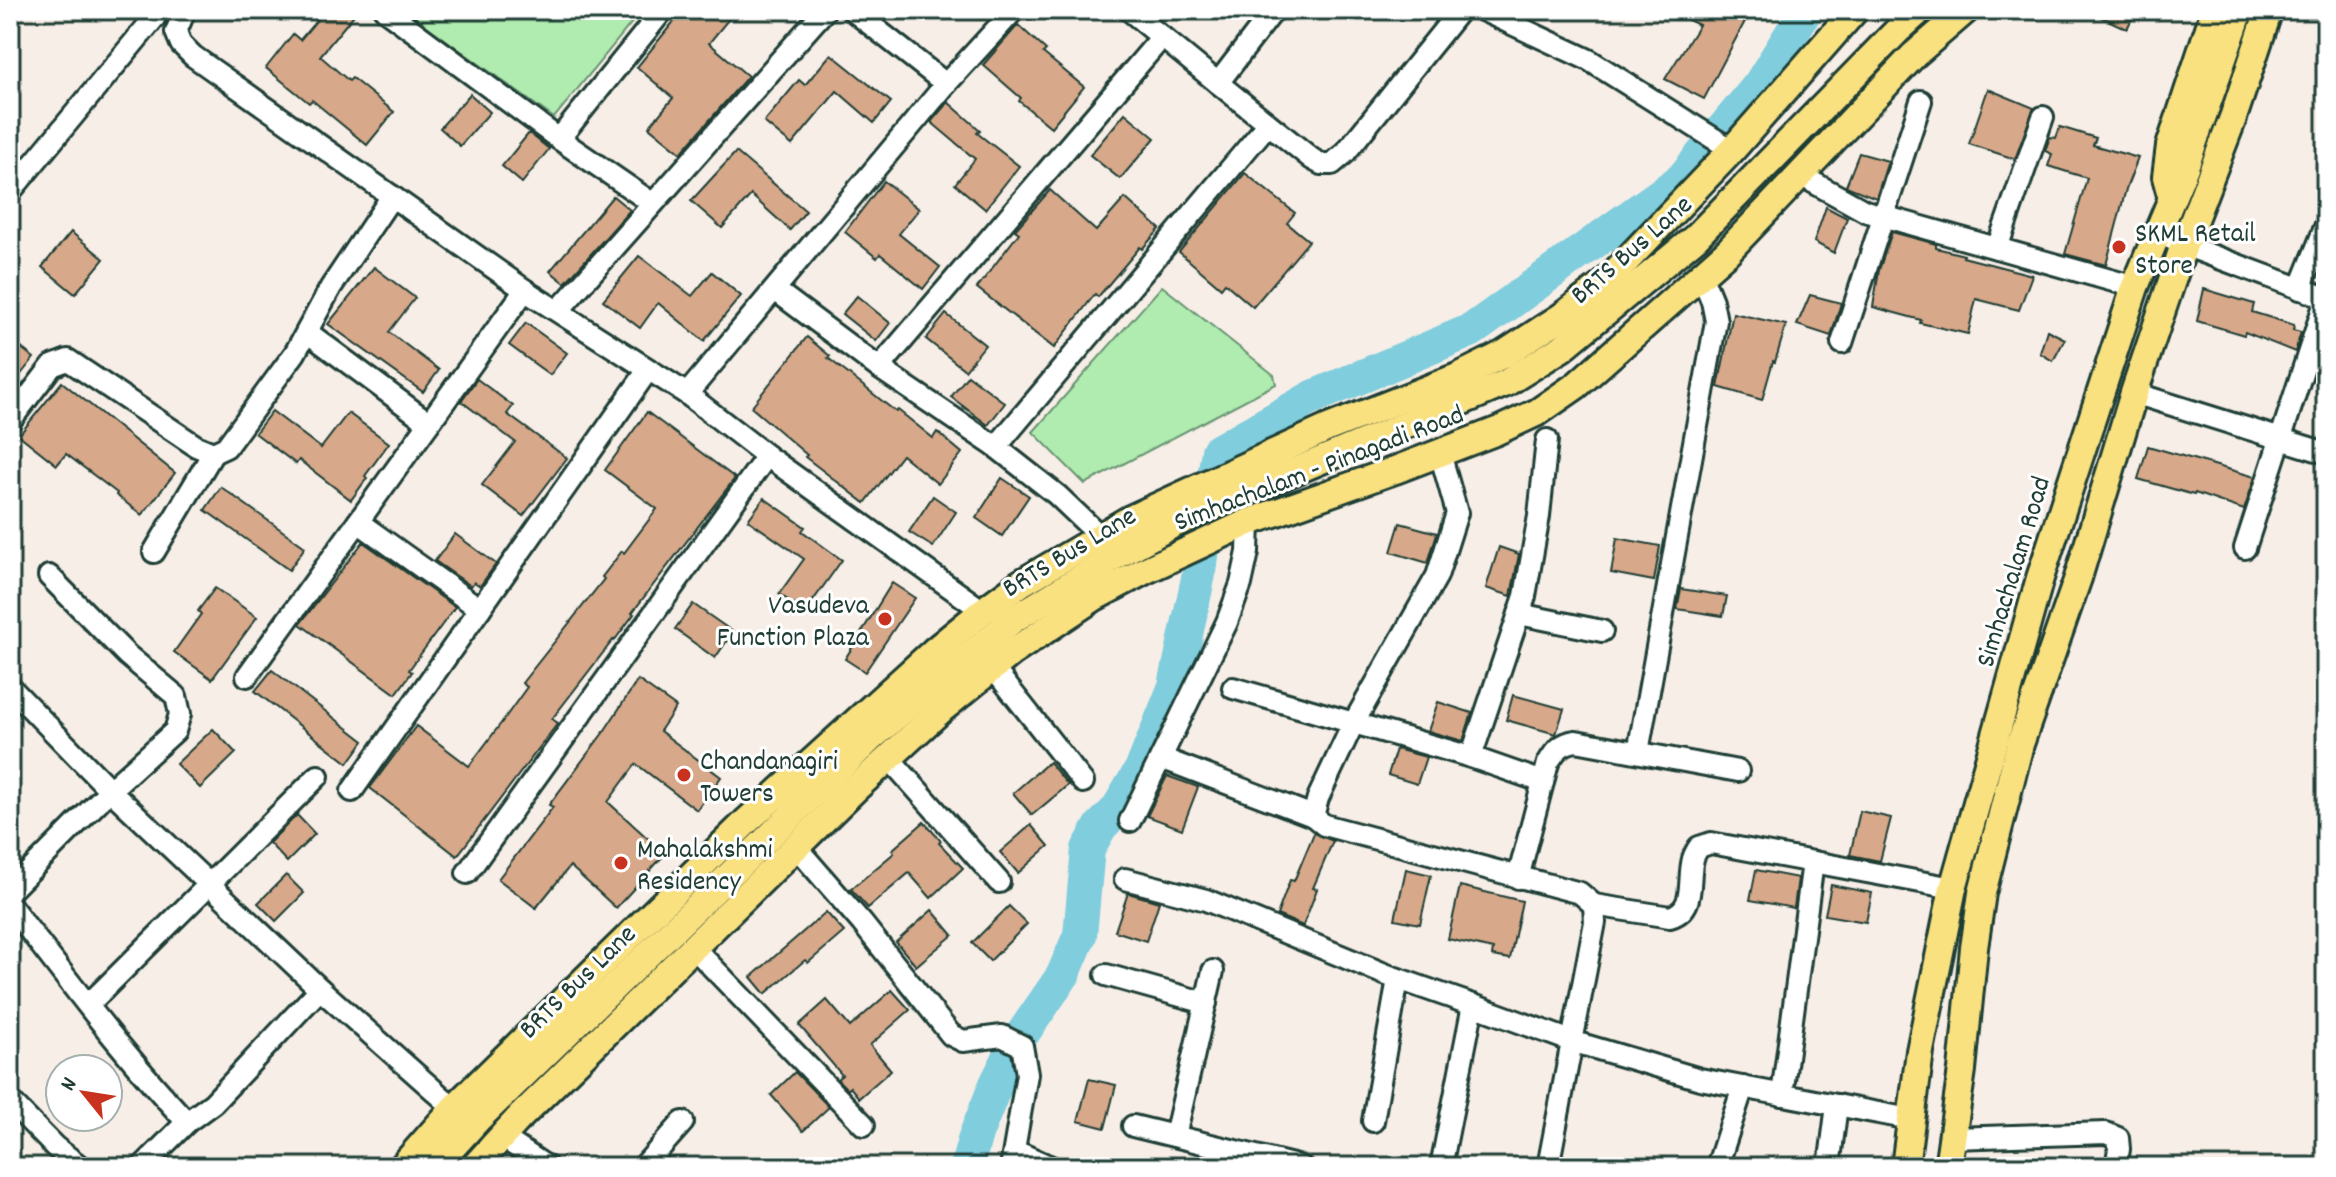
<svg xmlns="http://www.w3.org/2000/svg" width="2336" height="1177" viewBox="0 0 2336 1177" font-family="Dekko,sans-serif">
	<rect width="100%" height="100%" fill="#f7eee7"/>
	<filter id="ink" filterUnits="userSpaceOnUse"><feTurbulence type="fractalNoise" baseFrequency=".0125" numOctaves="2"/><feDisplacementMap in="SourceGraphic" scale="16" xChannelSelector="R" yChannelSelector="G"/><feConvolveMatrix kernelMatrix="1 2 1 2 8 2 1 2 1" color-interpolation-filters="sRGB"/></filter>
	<g filter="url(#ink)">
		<g fill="#b0ebb0" stroke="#689472" stroke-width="2">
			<path d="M417,10H642L554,118L411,15Z"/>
			<path d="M1162,286L1274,375L1276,384L1085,484L1033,432Z"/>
		</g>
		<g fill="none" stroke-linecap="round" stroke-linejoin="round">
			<path stroke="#7fcddd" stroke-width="34" d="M967,1167L975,1137L996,1084L1017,1042L1063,975L1080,935L1088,849L1101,826L1117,810L1142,768L1175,686L1200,569L1218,451L1313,397L1472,330L1682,179L1760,84L1806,10"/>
		</g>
		<g fill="#d7a889" stroke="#1f3d34" stroke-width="2">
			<path d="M325,10H358L320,56L349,81L352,78L394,112L367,145L312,100L309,103L266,68L293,34L300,40Z"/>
			<path d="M680,10H736L709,43L748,76L681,153L649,127L673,98L637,67L675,20L673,19Z"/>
			<path d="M1667,10H1751L1704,99L1665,79L1699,25Z"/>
			<path d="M2086,10H2136L2127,29Z"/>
			<path d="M1018,25L1046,50L1043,53L1084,87L1051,127L1019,101L1021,98L983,65Z"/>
			<path d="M831,54L891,102L874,123L837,91L792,145L764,122L799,80L805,85Z"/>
			<path d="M1988,89L2034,108L2015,159L1969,144Z"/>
			<path d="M470,94L490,112L460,146L440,128Z"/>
			<path d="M948,102L980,130L977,133L1019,166L985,209L955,184L975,159L931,122Z"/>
			<path d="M1125,113L1155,138L1120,179L1090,155Z"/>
			<path d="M2060,127L2096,138L2093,145L2138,158L2126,189L2106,265L2065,254L2087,178L2048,166L2052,154L2045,151L2050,137L2056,138Z"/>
			<path d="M529,133L549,149L522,183L502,166Z"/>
			<path d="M736,152L806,211L790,230L751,195L722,228L691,201Z"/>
			<path d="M1859,153L1888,161L1876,198L1846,186Z"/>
			<path d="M1245,173L1295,213L1287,223L1309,241L1253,307L1225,283L1221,288L1179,252Z"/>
			<path d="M884,181L919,209L899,234L940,267L923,289L880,254L877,258L845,232Z"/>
			<path d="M1050,190L1096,231L1125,198L1160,229L1142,249L1140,247L1098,297L1095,294L1054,348L977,288L1019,233L1015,230Z"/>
			<path d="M613,196L630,210L565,283L550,271Z"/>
			<path d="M1826,207L1847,218L1834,253L1814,242Z"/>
			<path d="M71,232L104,259L75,294L42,267Z"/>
			<path d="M1892,232L1936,244V248L1964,255L1963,257L2032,275L2019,310L1976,299L1968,334L1920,323L1921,320L1873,307L1879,270Z"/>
			<path d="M639,256L692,296L712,272L741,296L704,341L658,303L640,328L603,300Z"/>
			<path d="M374,267L415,298L389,332L439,370L423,392L328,324Z"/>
			<path d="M2204,289L2254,304L2252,312L2294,325L2293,330L2301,332L2295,352L2245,332L2244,335L2197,321Z"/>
			<path d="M1810,295L1841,303L1831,336L1797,325Z"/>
			<path d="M857,296L890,323L876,341L842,314Z"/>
			<path d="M1733,313L1786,325L1775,362L1773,361L1762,400L1718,387Z"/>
			<path d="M946,314L985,345L965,370L926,339Z"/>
			<path d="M526,323L567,353L550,375L509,345Z"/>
			<path d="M2047,330L2065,339L2053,361L2040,353Z"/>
			<path d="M807,337L830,356L828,358L896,412L898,410L933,438L937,432L962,453L938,484L902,455L865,503L805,457L807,455L751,407Z"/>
			<path d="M10,339L34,358L10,388Z"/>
			<path d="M968,375L1005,403L988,425L951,397Z"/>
			<path d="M477,379L513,406L507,414L567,458L523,516L482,485L515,442L461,401Z"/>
			<path d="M62,382L175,473L142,515L116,495L117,493L66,454L57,465L19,435Z"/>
			<path d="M272,411L321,448L348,413L389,443L365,476L367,478L351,500L299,460L296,464L255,433Z"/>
			<path d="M647,412L735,478L632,613L634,614L614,641L613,640L552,719L558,723L457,856L370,788L416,726L469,766L502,722L527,687L522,683L604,579L602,577L622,551L624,553L657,509L605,470Z"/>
			<path d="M2148,446L2255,477L2244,510L2195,493L2194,495L2138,479Z"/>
			<path d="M1002,478L1029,496L1002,536L976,518Z"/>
			<path d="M221,487L305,547L289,570L205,510Z"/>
			<path d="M933,496L956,512L933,547L909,532Z"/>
			<path d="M764,498L805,527L802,531L842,560L805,612L779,594L804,559L748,520Z"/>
			<path d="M1400,523L1437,533L1428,563L1391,552Z"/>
			<path d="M455,534L496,564L480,586L474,582L471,586L435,561Z"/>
			<path d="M1617,538L1660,546L1654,581L1611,573Z"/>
			<path d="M363,542L455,607L409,670L412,672L396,694L300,624Z"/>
			<path d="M1499,547L1519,554L1511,596L1486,588Z"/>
			<path d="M892,583L915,598L865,672L845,659Z"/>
			<path d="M215,588L257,617L212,679L174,652L201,614L198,611Z"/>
			<path d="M1681,589L1727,596L1723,616L1677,609Z"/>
			<path d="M693,604L733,632L715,658L675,629Z"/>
			<path d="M272,670L364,741L348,763L255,691Z"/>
			<path d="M638,680L676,707L660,731L721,777L697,810L636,764L608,802L665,854L616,908L570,866L536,908L498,879L553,807L549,805L603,733Z"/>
			<path d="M1513,695L1564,709L1556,734L1506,720Z"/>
			<path d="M1438,702L1472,713L1463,741L1428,731Z"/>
			<path d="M213,729L236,753L200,788L176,764Z"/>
			<path d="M1396,749L1426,757L1417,784L1388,775Z"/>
			<path d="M1049,762L1068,785L1032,815L1013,793Z"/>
			<path d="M1167,776L1198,787L1182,829L1147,816Z"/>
			<path d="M1860,811L1891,818L1880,861L1850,855Z"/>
			<path d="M297,815L315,834L287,862L269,843Z"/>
			<path d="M924,822L941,841L939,843L963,868L931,898L909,873L868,908L851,889L894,853L892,850Z"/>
			<path d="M1031,825L1049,846L1018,873L1000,852Z"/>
			<path d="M1314,833L1333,841L1313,888L1317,889L1303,926L1277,915L1290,880L1294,881Z"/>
			<path d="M1406,869L1431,875L1420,924L1395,919Z"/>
			<path d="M1756,870L1798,878L1794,908L1750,900Z"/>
			<path d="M286,875L304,893L276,921L258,903Z"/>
			<path d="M1831,885L1872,893L1866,922L1825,915Z"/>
			<path d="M1460,886L1522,901L1510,959L1492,956L1493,949L1448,939Z"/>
			<path d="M1128,893L1159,902L1146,941L1115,931Z"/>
			<path d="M1009,906L1027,924L990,961L972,943Z"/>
			<path d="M932,910L953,935L916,966L896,942Z"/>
			<path d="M826,912L844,932L808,963L805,960L765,994L751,977Z"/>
			<path d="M892,990L910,1010L870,1045L891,1070L859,1098L850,1087L848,1090L837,1079L842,1075L799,1025L827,1000L850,1027Z"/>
			<path d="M795,1072L829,1107L803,1131L771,1095Z"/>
			<path d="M1089,1079L1116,1085L1105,1128L1078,1121Z"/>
		</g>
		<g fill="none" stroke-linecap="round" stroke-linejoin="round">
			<defs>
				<g id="minor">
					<path d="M185,10L176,32L181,44L193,56L532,295L687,394L767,456L983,611"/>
					<path d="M385,10L559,139L652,203"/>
					<path d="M852,10L946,84"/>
					<path d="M1129,10L1218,83"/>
					<path d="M1274,10L1218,83L1312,159L1321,164H1332L1345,153L1460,10"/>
					<path d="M1482,10L1589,60L1732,150"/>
					<path d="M559,139L663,10"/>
					<path d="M1800,175L1865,211L2135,287"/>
					<path d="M10,192L155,17"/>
					<path d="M2159,233L2184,245L2326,298"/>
					<path d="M1997,248L2043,117"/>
					<path d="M2300,289L2326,225"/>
					<path d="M775,290L879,368L996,447L1057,495L1100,536"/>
					<path d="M558,311L825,10"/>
					<path d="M307,332L429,423"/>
					<path d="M1842,343L1921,101"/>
					<path d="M879,368L1162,37"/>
					<path d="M2134,393L2326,453"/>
					<path d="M687,394L946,84L1014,10"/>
					<path d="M10,421L52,366L68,360L196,446L213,453L226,447L295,353L331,287L392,196"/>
					<path d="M996,447L1268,124"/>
					<path d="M1440,453L1457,513L1437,576L1353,724L1318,798L1313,816L1324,825L1580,893L1594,905L1595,922L1548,1167"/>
					<path d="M358,522L480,609"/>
					<path d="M2245,548L2326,299"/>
					<path d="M154,552L213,453"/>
					<path d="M1519,614L1602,631"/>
					<path d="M993,668L1083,782"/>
					<path d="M247,676L525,290"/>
					<path d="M10,687L110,790L320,989L454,1108"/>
					<path d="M1233,688L1471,757L1525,596L1539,516L1547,440"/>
					<path d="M1638,752L1716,321L1712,301L1701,274"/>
					<path d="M1471,757L1543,782"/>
					<path d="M889,758L999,882"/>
					<path d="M1161,758L1313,816"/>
					<path d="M352,791L648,370"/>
					<path d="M1130,821L1227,622L1241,584L1248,552L1249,522"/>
					<path d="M796,847L862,923L951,1035L963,1041L1002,1036L1022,1046L1027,1074L1011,1167"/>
					<path d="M467,873L767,456"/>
					<path d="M1518,878L1548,763C1555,751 1561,743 1576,741L1738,771"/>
					<path d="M1125,879L1206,900L1387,975L1473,1005"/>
					<path d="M10,891L110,790L175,731L180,714L176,696L127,655L49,576"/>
					<path d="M10,905C67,979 123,1054 187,1122L213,1103L320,989"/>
					<path d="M1594,905L1670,917C1697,909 1687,880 1693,859C1693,857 1698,848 1699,847L1711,843L1953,888"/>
					<path d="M693,947L864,1125"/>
					<path d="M1106,975L1206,1003"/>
					<path d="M88,1005L318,776"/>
					<path d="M1782,1095L1813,862"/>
					<path d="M10,1101L55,1147L81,1167"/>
					<path d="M1373,1121L1398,979"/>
					<path d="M1133,1126L1301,1167"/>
					<path d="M1175,1136L1213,971"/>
					<path d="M502,1137L547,1167"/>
					<path d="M1953,1138L2106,1133L2118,1138L2119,1149L2116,1167"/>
					<path d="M1015,1151L1051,1167"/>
					<path d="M142,1167L187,1122"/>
					<path d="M643,1167L683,1122"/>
					<path d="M1441,1167L1473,1005L1571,1041L1700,1079L1910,1119"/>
					<path d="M1717,1167L1743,1087"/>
					<path d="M1829,1167L1837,1105"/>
				</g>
				<g id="major">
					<path d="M2171,195L2166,177L2170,146L2215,10"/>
					<path d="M402,1167L454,1108L748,820L934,651L983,611L1021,583L1130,519L1328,428L1460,376L1504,354L1561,317L1604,284L1732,150L1855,10"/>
					<path d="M434,1167L478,1119L871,738L926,690L1014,619L1121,553L1170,526L1252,489L1506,383L1562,348L1696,237L1899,29L1920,10"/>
					<path d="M474,1167L520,1117L854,790L942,709L1011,653L1095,597L1144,571L1249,522L1395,470L1497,431L1538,412L1577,385L1727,252L1914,55L1966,10"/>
					<path d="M1905,1167L1920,1051L1953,888L2040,578L2135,287L2185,167L2240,10"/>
					<path d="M1948,1167L1962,1070L1974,948L1982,893L2020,744L2078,578L2134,393L2184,245L2233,118L2269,10"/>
				</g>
			</defs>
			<use href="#minor" stroke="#1f3d34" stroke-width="26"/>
			<use href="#major" stroke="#1f3d34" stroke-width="32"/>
			<use href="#minor" stroke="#fff" stroke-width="20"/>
			<use href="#major" stroke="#fae180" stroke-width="26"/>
		</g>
	</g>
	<g fill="#c8321e" stroke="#fff" stroke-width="3">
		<circle cx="2119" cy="247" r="8"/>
		<circle cx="885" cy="619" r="8"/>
		<circle cx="684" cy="775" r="8"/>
		<circle cx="621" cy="863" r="8"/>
	</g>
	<g text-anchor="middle" stroke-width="6" stroke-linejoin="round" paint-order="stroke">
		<g font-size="28" fill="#1f3d34" stroke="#fff" text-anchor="start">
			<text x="2135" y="241">SKML Retail<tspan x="2135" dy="32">Store</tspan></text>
			<text x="869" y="613" text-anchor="end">Vasudeva<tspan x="869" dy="32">Function Plaza</tspan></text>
			<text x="700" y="769">Chandanagiri<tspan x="700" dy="32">Towers</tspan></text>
			<text x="637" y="857">Mahalakshmi<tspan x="637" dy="32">Residency</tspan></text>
		</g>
		<g font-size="28" fill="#1f3d34" stroke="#fff">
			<text transform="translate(1630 248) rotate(-41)" y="10">BRTS Bus Lane</text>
			<text transform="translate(1318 466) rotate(-21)" y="10">Simhachalam - Pinagadi Road</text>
			<text transform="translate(1068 550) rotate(-31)" y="10">BRTS Bus Lane</text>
			<text transform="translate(2011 571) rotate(-73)" y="10">Simhachalam Road</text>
			<text transform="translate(576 980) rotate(-44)" y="10">BRTS Bus Lane</text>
		</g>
	</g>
	<rect width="2336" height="1177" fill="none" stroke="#fff" stroke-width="40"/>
	<rect x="20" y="20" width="2296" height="1137" fill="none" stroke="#1f3d34" stroke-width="3" filter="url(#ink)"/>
	<g transform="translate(84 1093) rotate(300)"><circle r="38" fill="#ffffff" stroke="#a5b1ae" stroke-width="2"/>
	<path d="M0-6L14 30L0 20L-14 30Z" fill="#c8321e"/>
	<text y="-12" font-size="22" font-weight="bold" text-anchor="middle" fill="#1f3d34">N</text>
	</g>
</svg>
